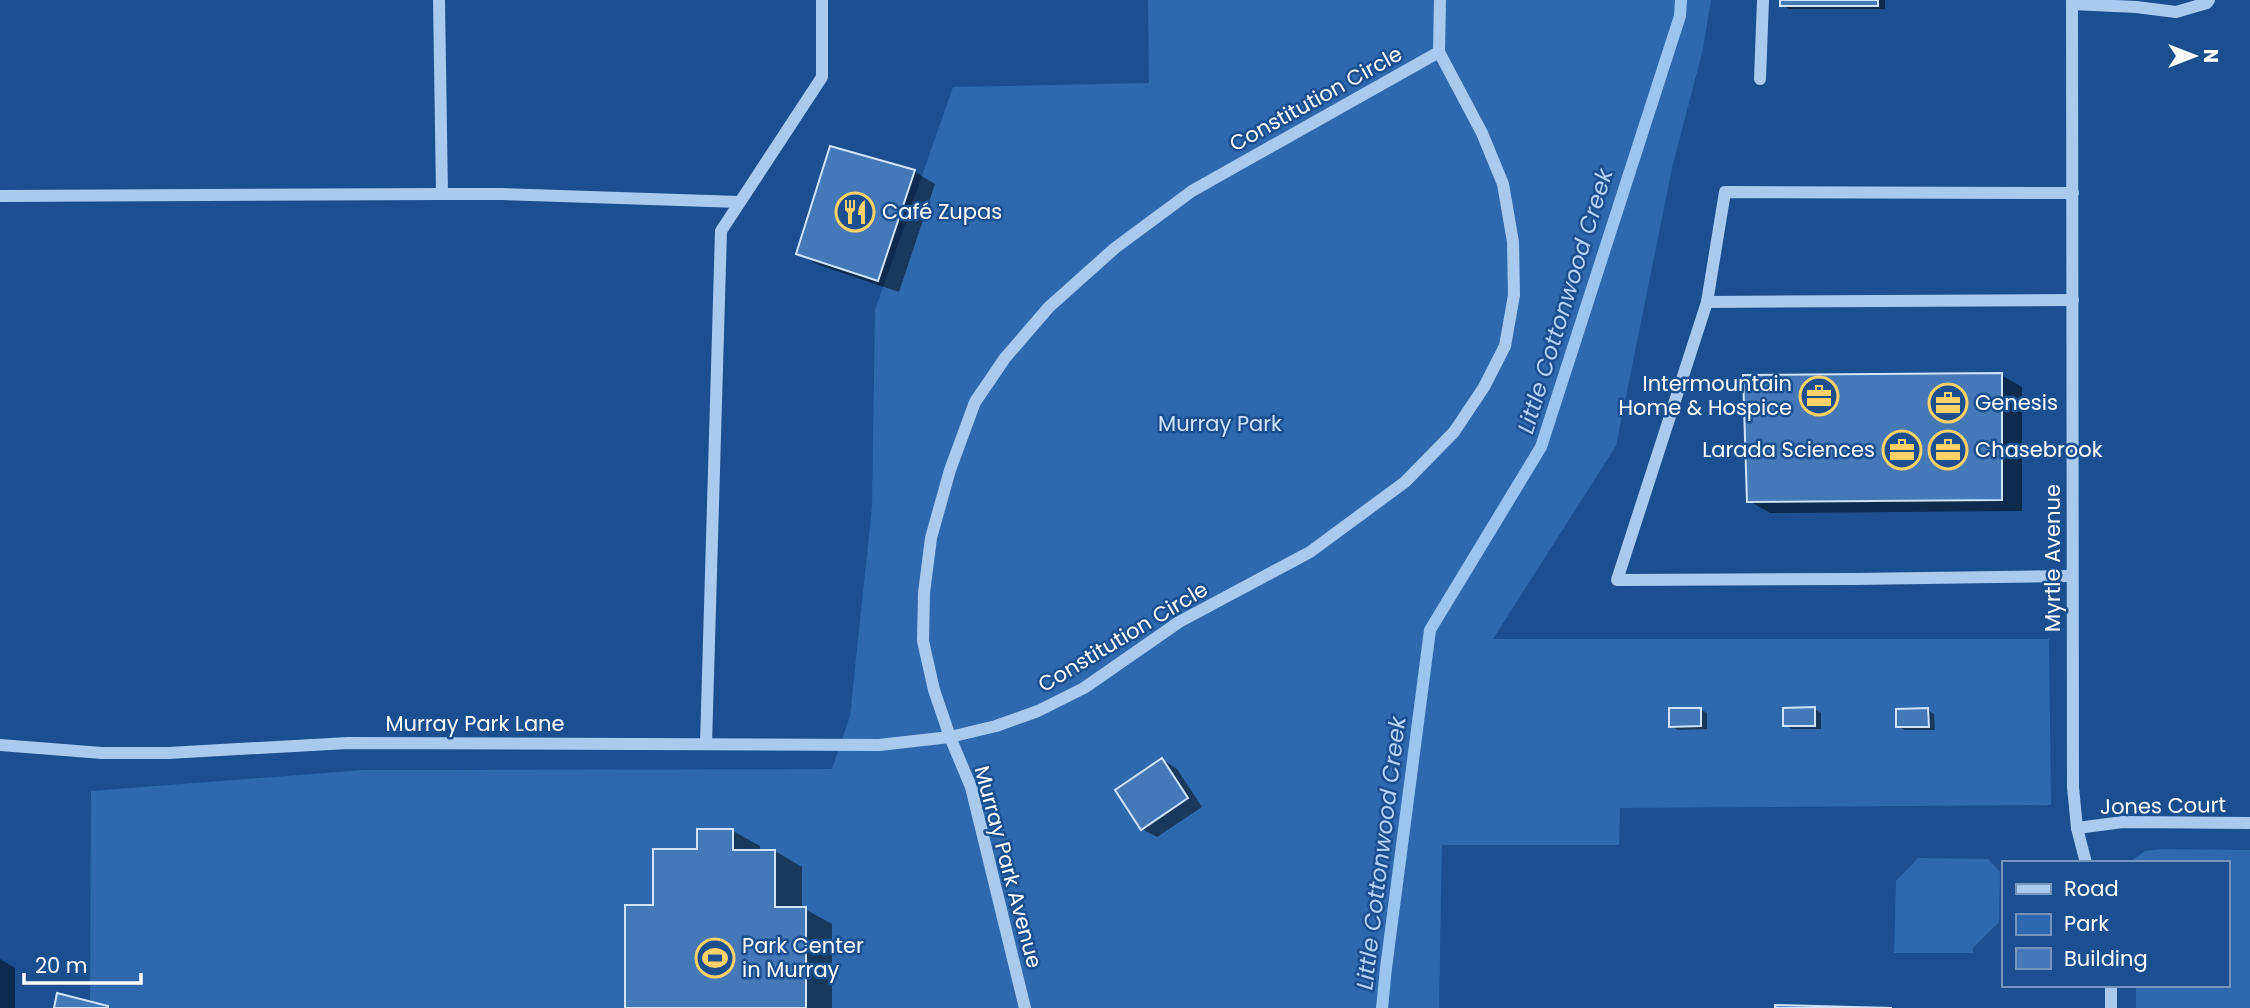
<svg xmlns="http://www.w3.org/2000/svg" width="2250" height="1008" viewBox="0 0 2250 1008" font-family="Poppins,sans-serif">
	<rect width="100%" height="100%" fill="#1b4f8f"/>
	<g fill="#2e69ad">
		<path d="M1148,0H1711L1703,49L1672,168L1616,446L1493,639H2049L2051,805L1620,808L1619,845H1442L1439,1008H90L91,791L364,770L832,769L850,716L872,507L875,310L953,87L1149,83Z"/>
		<path d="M2163,849L2250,850V1008H2136V985H2227V863H2128L2145,851Z"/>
		<path d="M1918,858L1988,859L2000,872L1999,922L1973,948V953H1894L1896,881Z"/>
	</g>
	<g fill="#0007">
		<path d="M1782,0H1885V9H1789L1782,5Z"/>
		<path d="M831,148L915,172L935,184L899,292L819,265L798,253Z"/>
		<path d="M2001,375L2022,387V511L1770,513L1749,501Z"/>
		<path d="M1700,709L1707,713V729L1678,730L1671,726Z"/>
		<path d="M1814,709L1821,713V729H1792L1785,725Z"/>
		<path d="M1928,710L1934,714L1935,730H1905L1898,726Z"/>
		<path d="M1163,760L1177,769L1202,807L1157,837L1142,829Z"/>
		<path d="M733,831L760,846V851H775L802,867V909H805L832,924V1008H626L655,907L698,851Z"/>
		<path d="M0,959L15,968V1008H0Z"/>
	</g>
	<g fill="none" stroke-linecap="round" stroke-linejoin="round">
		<path stroke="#9cc4f0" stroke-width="12" d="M1382,1008L1386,968L1430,630L1541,447L1680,16L1681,0"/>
	</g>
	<g fill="#4478b7" stroke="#cfe3fa" stroke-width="2">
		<rect x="1780" y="0" width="98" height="6"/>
		<path d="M830,146L915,170L878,281L796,254Z"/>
		<path d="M2002,373V500L1747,502L1743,375Z"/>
		<path d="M1815,707V726H1783V708Z"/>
		<path d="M1669,708H1701V726L1669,727Z"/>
		<path d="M1928,708L1929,727H1896V709Z"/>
		<path d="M1162,758L1188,798L1141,830L1115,790Z"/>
		<path d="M697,829H733V850H775V907H806V1008H625V905H653V849H697Z"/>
		<path d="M57,993L108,1006V1008H54Z"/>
		<path d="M1775,1005L1892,1008H1775Z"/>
	</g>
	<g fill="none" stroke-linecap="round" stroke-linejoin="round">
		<g stroke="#a9c9ee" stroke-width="12">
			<path d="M439,0L442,194H501L739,202"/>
			<path d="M2072,0L2073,787L2077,828L2086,863"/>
			<path d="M2072,4L2136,7L2176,12L2207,3L2209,0"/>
			<path d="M1760,79L1763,0"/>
			<path d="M0,196L442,194"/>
			<path d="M1707,302L2073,300"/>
			<path d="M2072,576L1853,579L1617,580L1707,302L1725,192L2073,193"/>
			<path d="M706,744L721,231L822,77V0"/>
			<path d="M0,745L102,753H168L348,743L879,745L950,737L996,726L1038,711L1084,688L1179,622L1310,552L1405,482L1454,432L1484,387L1505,346L1514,295L1513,242L1503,184L1482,133L1439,52L1440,0"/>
			<path d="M2077,828L2123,822L2250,823"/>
			<path d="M2111,985V1008"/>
			<path d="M1025,1008L971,787L950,737L934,690L923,641L924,593L931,538L950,470L975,402L1005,358L1049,307L1115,248L1192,191L1439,52"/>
		</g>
	</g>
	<defs>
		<symbol id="restaurant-ring" viewBox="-11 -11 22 22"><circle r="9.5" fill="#1b4f8f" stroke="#ffd166" stroke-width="1.5"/><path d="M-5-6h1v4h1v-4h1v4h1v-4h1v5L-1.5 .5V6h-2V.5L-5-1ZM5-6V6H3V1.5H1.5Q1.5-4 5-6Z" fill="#ffd166"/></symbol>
		<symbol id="office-ring" viewBox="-11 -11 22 22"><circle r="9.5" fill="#1b4f8f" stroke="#ffd166" stroke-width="1.5"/><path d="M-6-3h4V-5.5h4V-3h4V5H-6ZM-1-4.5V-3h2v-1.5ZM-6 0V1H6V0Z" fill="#ffd166"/></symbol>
		<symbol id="stadium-ring" viewBox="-11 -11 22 22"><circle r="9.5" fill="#1b4f8f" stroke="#ffd166" stroke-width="1.5"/><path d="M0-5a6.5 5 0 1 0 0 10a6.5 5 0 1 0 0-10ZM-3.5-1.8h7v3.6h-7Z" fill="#ffd166"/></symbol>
	</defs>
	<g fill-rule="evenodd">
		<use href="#restaurant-ring" x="833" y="190" width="44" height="44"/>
		<use href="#office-ring" x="1797" y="374" width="44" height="44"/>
		<use href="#office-ring" x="1926" y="381" width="44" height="44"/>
		<use href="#office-ring" x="1880" y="428" width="44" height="44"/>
		<use href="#office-ring" x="1926" y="428" width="44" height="44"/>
		<use href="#stadium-ring" x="693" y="936" width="44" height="44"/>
	</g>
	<g text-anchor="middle" stroke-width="5" stroke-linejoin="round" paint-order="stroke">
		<g font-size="21" fill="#fff" stroke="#1b4f8f">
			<text transform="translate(1316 99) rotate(-29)" y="7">Constitution Circle</text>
			<text transform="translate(2053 558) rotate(-90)" y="7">Myrtle Avenue</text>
			<text transform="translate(1123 637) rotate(-31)" y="7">Constitution Circle</text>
			<text x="475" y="731">Murray Park Lane</text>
			<text transform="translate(2163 806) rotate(-1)" y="7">Jones Court</text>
			<text transform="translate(1008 867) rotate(75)" y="7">Murray Park Avenue</text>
		</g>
		<g font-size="21" fill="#fff" stroke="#1b4f8f" text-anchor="start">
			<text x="882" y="219">Café Zupas</text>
			<text x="1792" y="391" text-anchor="end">Intermountain<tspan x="1792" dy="24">Home &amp; Hospice</tspan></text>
			<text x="1975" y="410">Genesis</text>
			<text x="1875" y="457" text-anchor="end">Larada Sciences</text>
			<text x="1975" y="457">Chasebrook</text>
			<text x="742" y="953">Park Center<tspan x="742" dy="24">in Murray</tspan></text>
		</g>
		<g font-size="21" fill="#cfe3fa" stroke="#1b4f8f">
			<text x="1220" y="431">Murray Park</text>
		</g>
		<g font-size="23" font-style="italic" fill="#b5d3f5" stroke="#1b4f8f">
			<text transform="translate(1565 301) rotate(-73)" y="8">Little Cottonwood Creek</text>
			<text transform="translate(1381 853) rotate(-83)" y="8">Little Cottonwood Creek</text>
		</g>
	</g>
	<rect x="2002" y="861" width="228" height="126" fill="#1b4f8f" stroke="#7695bc" stroke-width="2"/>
	<rect x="2016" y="884" width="35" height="10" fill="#a9c9ee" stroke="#7695bc" stroke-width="2"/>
	<text x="2064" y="896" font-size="21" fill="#ffffff">Road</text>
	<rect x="2016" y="914" width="35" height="21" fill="#2e69ad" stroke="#7695bc" stroke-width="2"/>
	<text x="2064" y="931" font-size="21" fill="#ffffff">Park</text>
	<rect x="2016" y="948" width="35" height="21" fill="#4478b7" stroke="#7695bc" stroke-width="2"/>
	<text x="2064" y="966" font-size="21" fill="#ffffff">Building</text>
	<g transform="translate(2194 56) rotate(90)" stroke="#1b4f8f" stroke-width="5" paint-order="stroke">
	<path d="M0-5L12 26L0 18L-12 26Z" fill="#ffffff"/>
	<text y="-10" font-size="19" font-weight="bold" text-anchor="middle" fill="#ffffff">N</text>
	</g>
	<path d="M24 973v10h117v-10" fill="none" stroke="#ffffff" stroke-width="3.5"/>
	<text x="35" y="973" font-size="21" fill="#ffffff" stroke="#1b4f8f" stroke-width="5" paint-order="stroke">20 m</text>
</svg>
